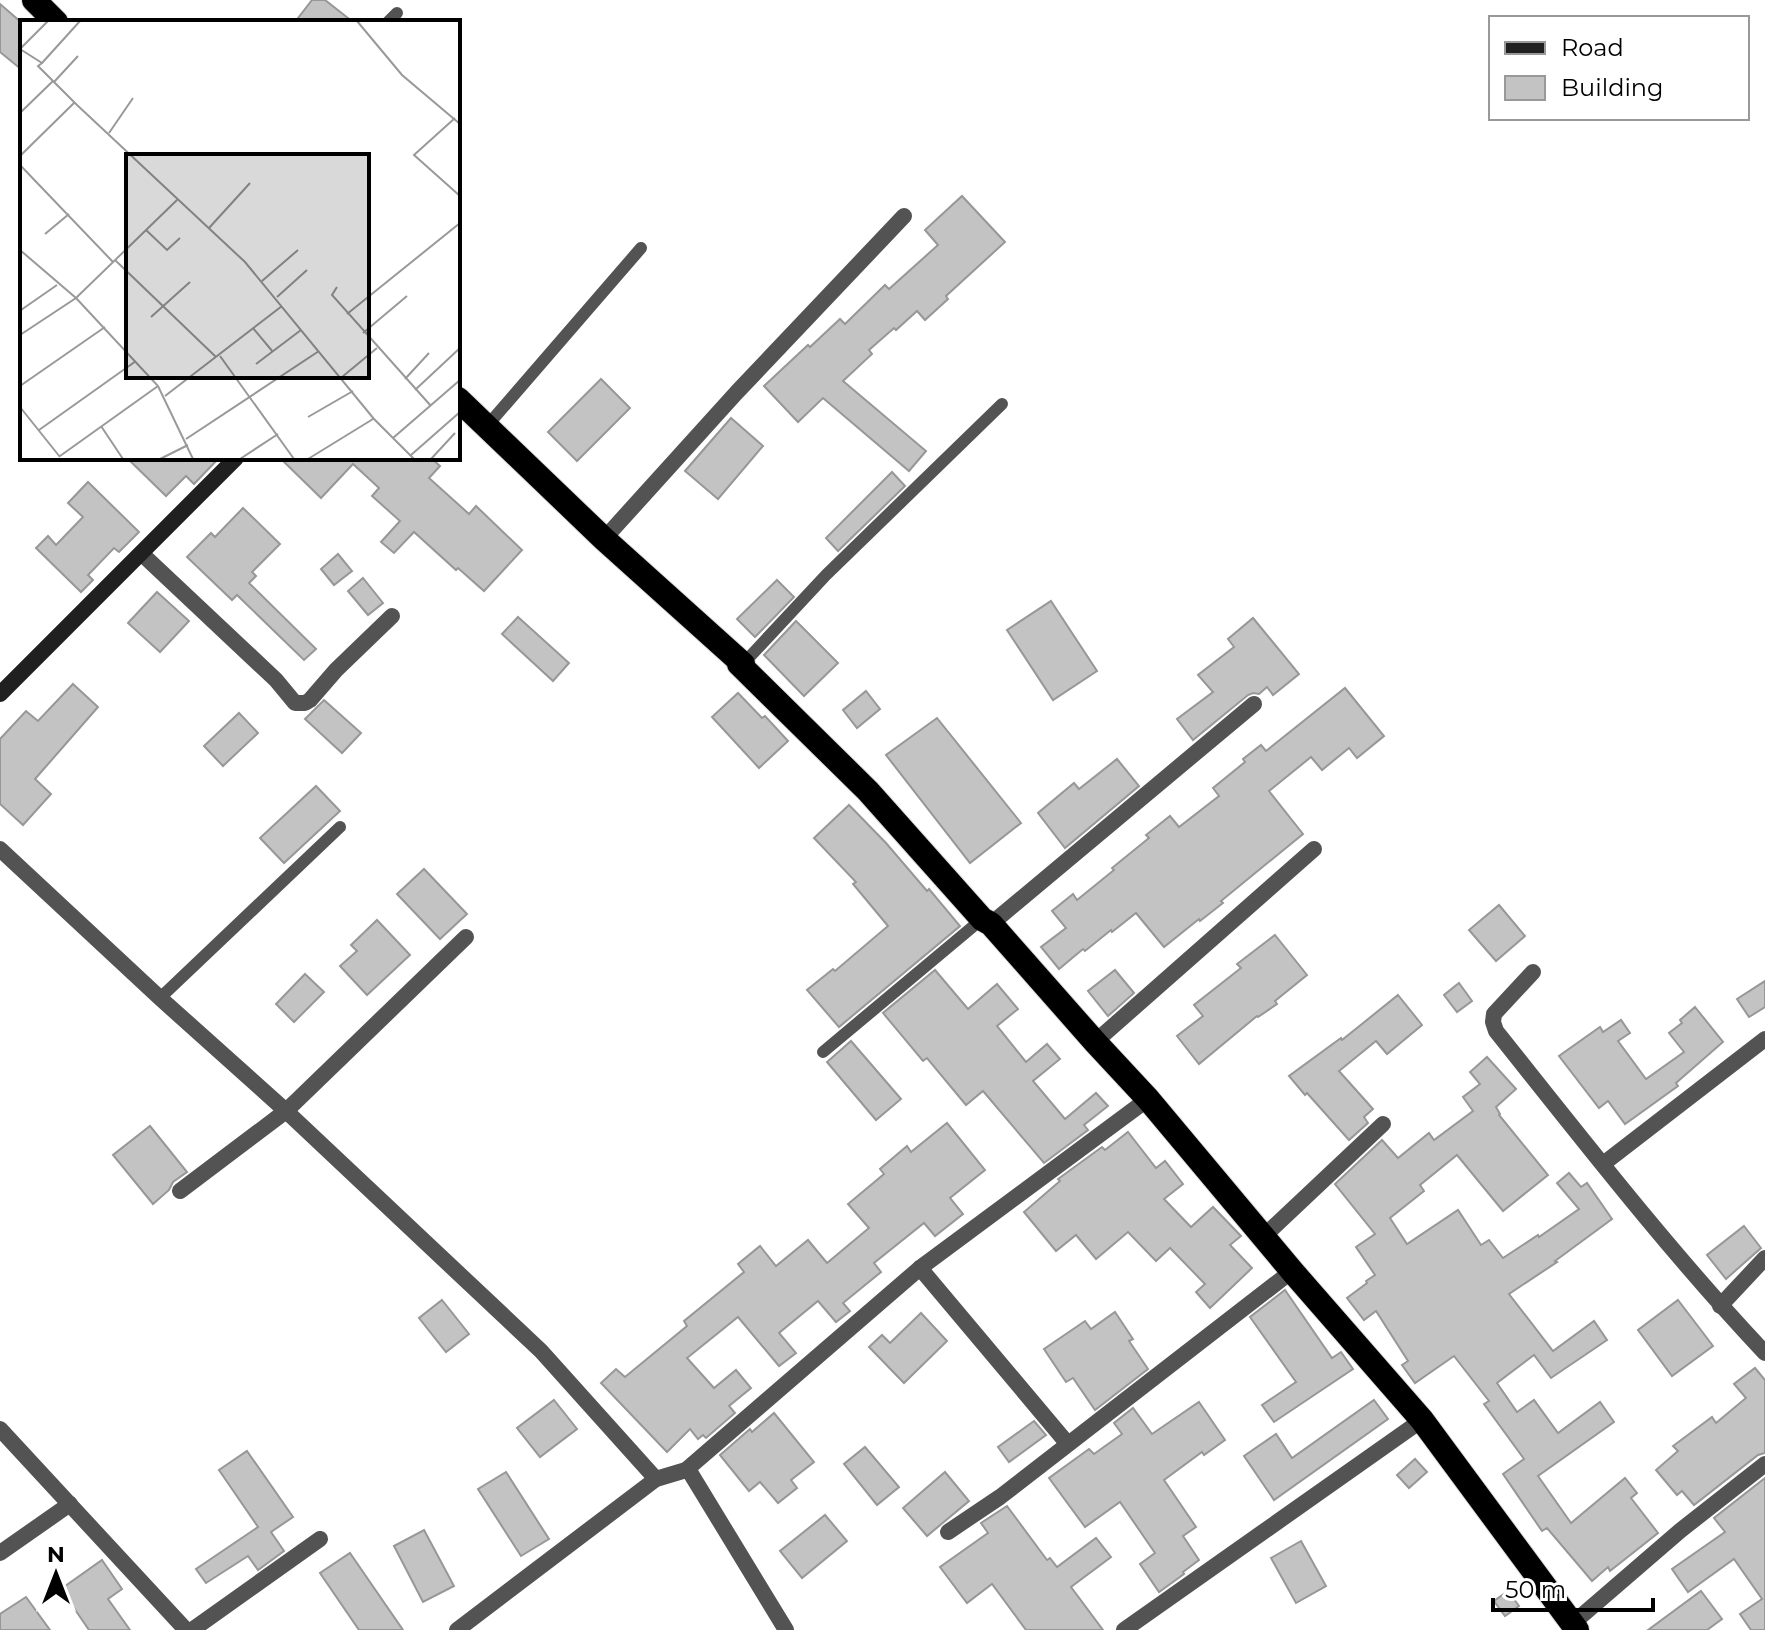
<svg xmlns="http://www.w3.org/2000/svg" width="1765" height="1630" viewBox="0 0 1765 1630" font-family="Montserrat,sans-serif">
	<rect width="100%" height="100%" fill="#fff"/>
	<g fill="#c3c3c3" stroke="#979797" stroke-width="2">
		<path d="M312,0H325L353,22H295Z"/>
		<path d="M0,4L22,23V70L0,52Z"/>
		<path d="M962,196L1005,242L946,296L948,299L925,320L917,311L896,330L894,328L869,350L872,354L843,381L926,451L909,471L823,398L798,422L764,386L808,345L810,347L840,319L845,324L885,285L889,289L938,245L925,230Z"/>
		<path d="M601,379L630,408L577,461L548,432Z"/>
		<path d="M731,418L763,446L718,499L685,471Z"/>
		<path d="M127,458H219L194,484L186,476L166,496Z"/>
		<path d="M280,458H431L440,466L429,478L469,514L476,506L522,550L484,591L458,568L456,570L414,532L394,553L381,542L400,521L372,496L379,488L353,464L321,498Z"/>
		<path d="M892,472L905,486L838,551L826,538Z"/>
		<path d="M88,482L139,532L119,552L114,548L88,575L93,580L81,592L36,548L48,536L56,545L83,517L68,503Z"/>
		<path d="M243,508L280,544L252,572L256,576L249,583L316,649L304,660L237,595L232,600L187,557L211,533L215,537Z"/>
		<path d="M338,554L352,571L334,585L321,569Z"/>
		<path d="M363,578L383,603L368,615L348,591Z"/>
		<path d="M777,580L794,597L755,637L737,619Z"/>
		<path d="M157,592L189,621L160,652L128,623Z"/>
		<path d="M1051,601L1097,671L1053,700L1007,630Z"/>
		<path d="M518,617L569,663L553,681L502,634Z"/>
		<path d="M1253,618L1299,674L1273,695L1267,687L1259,694L1253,693L1248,695L1193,740L1177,719L1213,692L1198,675L1234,647L1228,639Z"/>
		<path d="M796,621L838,663L804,696L764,655Z"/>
		<path d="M73,684L98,707L35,779L51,794L23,825L0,804V739L26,711L38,721Z"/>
		<path d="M1345,688L1384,736L1357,758L1349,748L1322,770L1311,757L1269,791L1303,834L1221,901L1223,903L1200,921L1199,919L1164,947L1136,913L1112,932L1111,930L1085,951L1083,949L1059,969L1041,947L1066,928L1052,911L1073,894L1077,900L1114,870L1112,868L1149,838L1146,835L1170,816L1179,827L1219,796L1213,788L1245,762L1243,759L1261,745L1266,751Z"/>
		<path d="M866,691L880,709L857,728L843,710Z"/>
		<path d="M738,693L762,718L765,716L788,741L759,768L712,717Z"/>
		<path d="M324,700L361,733L342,753L305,719Z"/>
		<path d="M239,713L258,733L223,766L204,746Z"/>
		<path d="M937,718L1021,823L970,863L886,755Z"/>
		<path d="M1117,759L1139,786L1065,848L1038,813L1074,783L1079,789Z"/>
		<path d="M316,786L340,811L284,863L260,838Z"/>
		<path d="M849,805L886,843L927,891L929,889L960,926L839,1027L807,990L833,969L835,971L888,926L853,884L856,882L814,838Z"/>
		<path d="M424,869L467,914L440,939L397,894Z"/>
		<path d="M1499,905L1525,936L1496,961L1469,930Z"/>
		<path d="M377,920L410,955L367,995L340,966L357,951L351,945Z"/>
		<path d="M1275,935L1307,975L1275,1001L1277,1004L1258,1017L1257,1016L1199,1064L1177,1036L1203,1016L1194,1005L1241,968L1237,964Z"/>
		<path d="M935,970L968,1009L997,984L1018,1009L997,1026L1026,1062L1047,1044L1060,1059L1033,1081L1065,1119L1096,1093L1108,1106L1084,1125L1088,1130L1044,1163L983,1091L966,1105L927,1058L923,1061L883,1013Z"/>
		<path d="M1115,970L1134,993L1108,1016L1088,991Z"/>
		<path d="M305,974L324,992L294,1022L276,1004Z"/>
		<path d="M1765,981V1007L1749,1017L1737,999Z"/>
		<path d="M1459,983L1472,1001L1457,1012L1444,995Z"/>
		<path d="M1398,995L1422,1025L1387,1054L1376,1041L1339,1071L1373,1109L1364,1117L1368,1123L1349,1140L1307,1093L1305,1095L1289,1076L1341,1038L1342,1040Z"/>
		<path d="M1695,1007L1723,1042L1676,1083L1678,1086L1625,1124L1608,1101L1599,1108L1559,1056L1600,1027L1603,1032L1621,1020L1630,1033L1618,1041L1646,1079L1684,1052L1669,1033L1682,1023L1680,1020Z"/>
		<path d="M851,1041L901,1099L876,1120L827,1062Z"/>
		<path d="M1487,1057L1516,1089L1496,1107L1500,1114L1499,1115L1548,1175L1503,1211L1457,1155L1420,1185L1424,1191L1390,1218L1407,1244L1458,1210L1481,1245L1489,1240L1503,1258L1538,1235L1539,1237L1579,1209L1557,1183L1569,1173L1581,1187L1587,1183L1612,1219L1555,1261L1557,1262L1509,1294L1553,1351L1594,1321L1607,1340L1551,1378L1534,1355L1497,1383L1517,1412L1534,1400L1558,1433L1600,1402L1614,1422L1538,1476L1571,1523L1625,1478L1637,1493L1631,1498L1658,1533L1610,1571L1608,1567L1592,1581L1547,1528L1542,1531L1503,1474L1524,1459L1484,1404L1489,1401L1454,1356L1415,1383L1402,1365L1408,1361L1376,1311L1364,1320L1347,1298L1367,1283L1366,1281L1375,1275L1356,1247L1375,1234L1335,1184L1382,1140L1398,1158L1429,1133L1434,1140L1473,1111L1463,1097L1480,1084L1470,1072Z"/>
		<path d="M947,1123L985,1170L950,1198L963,1214L935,1236L924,1223L874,1263L881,1272L843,1303L850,1311L836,1322L818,1301L779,1333L796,1353L779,1366L738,1317L687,1358L714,1388L736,1370L751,1388L729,1406L735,1413L706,1438L703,1435L698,1439L690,1429L667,1452L601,1383L616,1369L625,1377L687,1326L684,1321L744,1272L738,1264L760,1246L776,1266L808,1240L827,1263L869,1228L848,1204L884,1174L880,1169L907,1146L911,1152Z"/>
		<path d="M150,1126L187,1172L173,1182L169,1190L153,1204L113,1155Z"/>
		<path d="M1128,1132L1156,1168L1165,1161L1183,1184L1164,1199L1191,1227L1213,1207L1241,1236L1230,1245L1252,1268L1210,1308L1196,1292L1205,1284L1170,1248L1156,1261L1128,1232L1096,1259L1076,1235L1056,1251L1024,1212L1060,1181L1058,1179L1102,1147L1105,1150Z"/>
		<path d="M1744,1226L1761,1248L1726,1279L1707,1255Z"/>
		<path d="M1285,1290L1332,1358L1341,1352L1353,1369L1274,1422L1262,1405L1296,1382L1250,1317Z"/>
		<path d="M442,1300L469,1334L446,1352L419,1318Z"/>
		<path d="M1678,1300L1713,1346L1672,1376L1638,1330Z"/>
		<path d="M1115,1312L1133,1339L1129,1341L1148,1369L1095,1410L1073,1378L1066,1382L1044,1349L1085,1321L1091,1329Z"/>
		<path d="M921,1313L947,1341L904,1383L869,1347L882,1335L890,1343Z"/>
		<path d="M1755,1368L1765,1380V1453L1758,1455L1694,1505L1682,1491L1677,1495L1656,1470L1678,1451L1673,1446L1712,1417L1716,1423L1746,1398L1734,1384Z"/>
		<path d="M554,1400L577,1429L540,1457L517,1428Z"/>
		<path d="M1374,1400L1388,1419L1274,1500L1244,1456L1276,1434L1292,1458Z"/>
		<path d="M1199,1402L1225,1440L1204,1455L1202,1452L1164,1480L1196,1527L1183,1536L1199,1560L1183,1572L1184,1574L1159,1592L1140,1564L1155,1553L1120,1502L1085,1527L1049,1478L1089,1449L1094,1454L1122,1434L1114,1423L1133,1408L1152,1434Z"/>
		<path d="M774,1413L814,1462L791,1480L797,1488L778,1503L760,1482L749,1491L720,1455L750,1429L752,1432Z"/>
		<path d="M1034,1421L1046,1435L1009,1462L998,1447Z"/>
		<path d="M865,1447L899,1487L877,1505L844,1464Z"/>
		<path d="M247,1451L293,1517L271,1532L284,1551L258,1570L248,1556L206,1583L196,1569L258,1527L219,1470Z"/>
		<path d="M1415,1459L1427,1472L1409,1488L1397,1475Z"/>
		<path d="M506,1472L549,1539L521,1556L478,1489Z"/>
		<path d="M945,1472L969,1501L927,1536L903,1508Z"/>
		<path d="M1765,1478V1630H1751L1740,1614L1762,1599L1734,1559L1688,1592L1672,1569L1725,1532L1714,1518Z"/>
		<path d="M1007,1506L1047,1560L1050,1558L1057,1567L1096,1538L1111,1557L1071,1587L1103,1630H1026L992,1584L967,1603L940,1567L988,1533L981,1523Z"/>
		<path d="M825,1515L847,1541L802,1578L780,1551Z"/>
		<path d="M424,1530L454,1586L423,1602L394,1546Z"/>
		<path d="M1301,1541L1326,1586L1296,1603L1271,1558Z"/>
		<path d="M350,1553L403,1630H359L320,1573Z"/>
		<path d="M102,1560L122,1589L108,1599L130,1630H89L61,1589Z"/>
		<path d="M1508,1591L1519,1606L1505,1616L1494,1601Z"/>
		<path d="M1701,1591L1722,1619L1707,1630H1648Z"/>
		<path d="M26,1597L50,1630H0V1614Z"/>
	</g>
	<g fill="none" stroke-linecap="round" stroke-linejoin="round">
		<defs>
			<g id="highway">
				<path d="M34,0L56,22"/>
				<path d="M458,399L604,539L743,664H739L868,791L982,919L991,924L1095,1042L1148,1099L1292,1271L1422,1420L1577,1630"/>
			</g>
		</defs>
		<use href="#highway" stroke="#dbdbdb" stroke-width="26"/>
		<g stroke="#535353" stroke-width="12">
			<path d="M388,22L397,13"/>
			<path d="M487,426L641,248"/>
			<path d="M743,664L826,575L1002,404"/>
			<path d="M160,998L340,827"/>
			<path d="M823,1052L982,919"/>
		</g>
		<g stroke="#535353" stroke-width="16">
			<path d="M604,539L737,392L904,216"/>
			<path d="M142,554L276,680L295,703H305L310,700L336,670L392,616"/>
			<path d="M0,849L160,998L286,1111L541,1351L656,1479"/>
			<path d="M991,924L1254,704"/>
			<path d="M1533,972L1494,1014L1493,1022L1496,1031C1583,1140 1669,1251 1765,1353"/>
			<path d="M1095,1042L1314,849"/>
			<path d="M1603,1164L1765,1039"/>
			<path d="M180,1191L286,1111L466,937"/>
			<path d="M1263,1237L1383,1124"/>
			<path d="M920,1268L1067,1443"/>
			<path d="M1720,1306L1765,1258"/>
			<path d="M0,1429L186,1630"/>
			<path d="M686,1470L688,1469L786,1630"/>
			<path d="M948,1532L1000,1497L1292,1271"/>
			<path d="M0,1553L70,1504"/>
			<path d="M1572,1624L1681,1530L1765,1464"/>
			<path d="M192,1630L320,1539"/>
			<path d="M457,1630L656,1479L686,1470L920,1268L1148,1099"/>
			<path d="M1124,1630L1422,1420"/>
		</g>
		<path stroke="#202020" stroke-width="16" d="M0,694L236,458"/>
		<use href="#highway" stroke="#000" stroke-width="24"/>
	</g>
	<g transform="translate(20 20)">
		<rect width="440" height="440" fill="#fff"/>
		<path fill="none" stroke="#999" stroke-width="2" d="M337,1L382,55L440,104M0,29L28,1M0,29L22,43L18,46L57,85L225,242L354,399L394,439M22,43L60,1M34,62L58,36M0,93L33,61M435,98L394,135L440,176M89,113L113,78M0,136L55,82M0,145L93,242M189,208L230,163M126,210L147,230L160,218M25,214L49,194M0,230L56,278L138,366L173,439M95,240L196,337M242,261L278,230M317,267L312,275L411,386M257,277L287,250M1,290L37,265M327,294L440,203M131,297L170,262M233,308L253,332M343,313L387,276M0,315L56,278L157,180M200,336L274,439M236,344L281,310M322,357L357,328M385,359L409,333M0,366L85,307M395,370L440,328M145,376L262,286M0,387L40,437M288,397L333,371M81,406L103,439M19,410L116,341M373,418L440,360M166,419L299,331M391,435L440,392M40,436L138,366M140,439L168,425M220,439L258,414M288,439L353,399M411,439L435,413"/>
		<path fill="#000" fill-opacity="0.15" stroke="#000" stroke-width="4" d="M106,134H349V358H106Z"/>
		<rect width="440" height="440" fill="none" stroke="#000" stroke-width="4"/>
	</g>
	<rect x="1489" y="16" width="260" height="104" fill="#ffffff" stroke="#999999" stroke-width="2"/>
	<rect x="1505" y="42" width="40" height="12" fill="#202020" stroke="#999999" stroke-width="2"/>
	<text x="1561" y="56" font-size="24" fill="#000000">Road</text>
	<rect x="1505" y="76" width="40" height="24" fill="#c3c3c3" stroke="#999999" stroke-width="2"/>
	<text x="1561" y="96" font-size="24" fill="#000000">Building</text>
	<g transform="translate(56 1574)" stroke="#ffffff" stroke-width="6" paint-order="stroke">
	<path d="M0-6L14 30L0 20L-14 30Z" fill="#000000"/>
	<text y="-12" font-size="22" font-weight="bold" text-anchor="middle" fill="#000000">N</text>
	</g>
	<path d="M1493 1598v12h160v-12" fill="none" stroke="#000000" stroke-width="4"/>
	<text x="1505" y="1598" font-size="24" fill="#000000" stroke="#ffffff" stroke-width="6" paint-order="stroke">50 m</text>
</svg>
